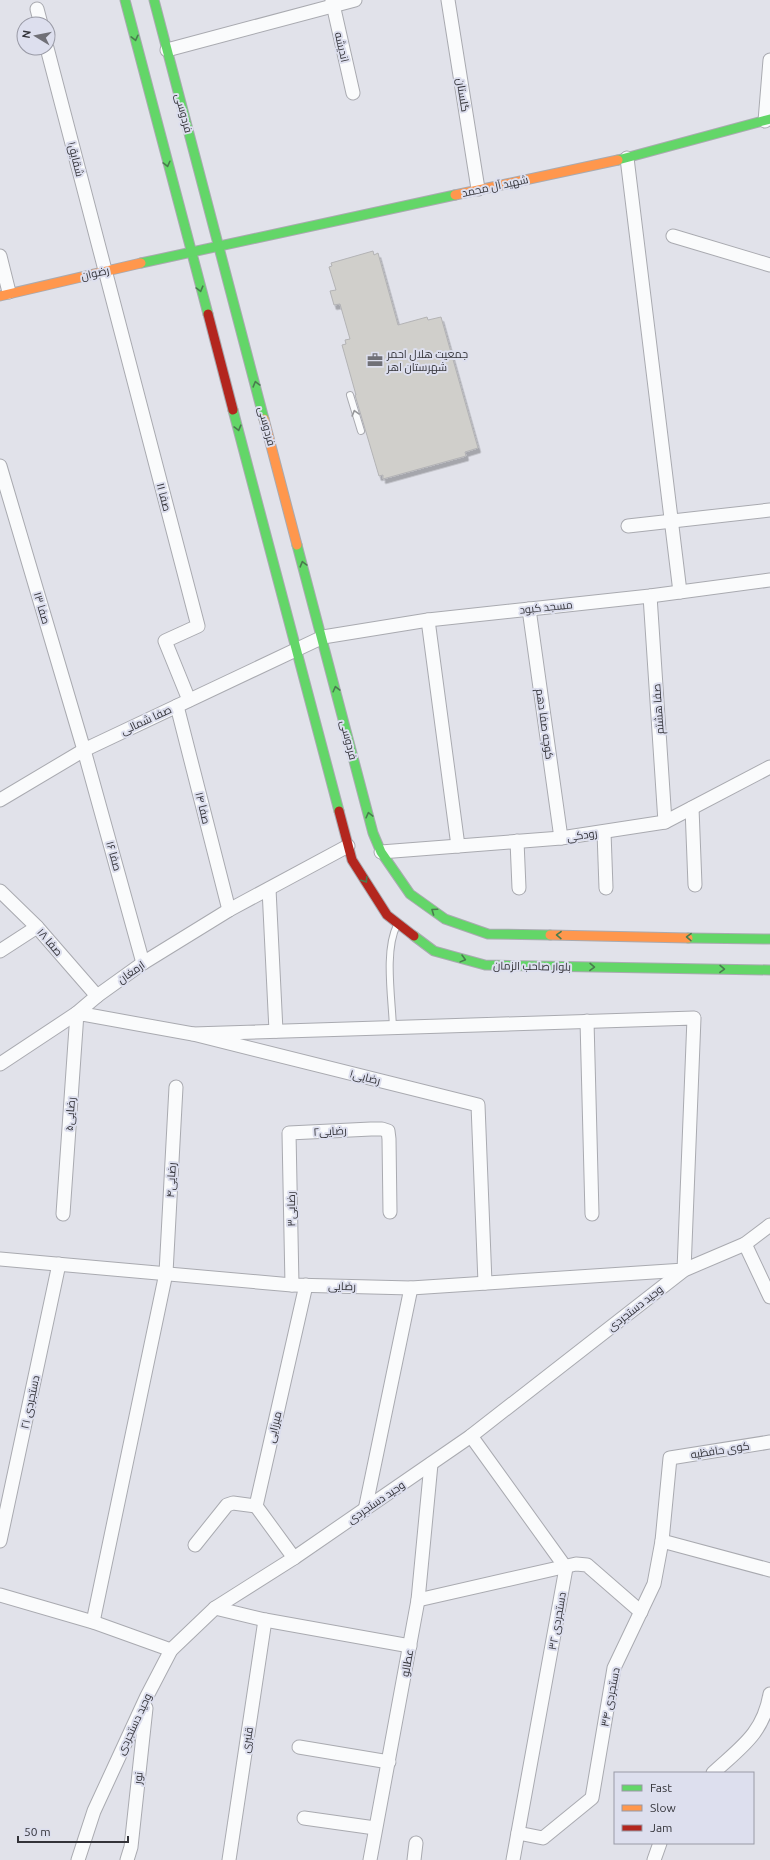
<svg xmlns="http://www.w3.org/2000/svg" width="770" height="1860" viewBox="0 0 770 1860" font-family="Ubuntu,Cairo,sans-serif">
	<defs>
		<filter id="shadow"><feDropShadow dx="2.5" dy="4.5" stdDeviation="0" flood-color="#0004"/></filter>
	</defs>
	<rect width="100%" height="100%" fill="#e1e2ea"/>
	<path fill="#d0cfcb" stroke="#b3b3b5" filter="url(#shadow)" d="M373,251L374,255L378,253L398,325L427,317L428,320L441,317L478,448L465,452L466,456L383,479V475L379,476L355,395H356L342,345L346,344L345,340L350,339L340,304L334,305L330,291L336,290L329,267L332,266L331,263Z"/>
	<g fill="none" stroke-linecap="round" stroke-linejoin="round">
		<defs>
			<g id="lane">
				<path d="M350,395L361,431"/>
				<path d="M393,1028C392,998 384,951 397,925"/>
			</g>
			<g id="street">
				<path d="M332,0L353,93"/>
				<path d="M448,0L478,189"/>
				<path d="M37,9L41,24"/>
				<path d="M47,48L198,626L165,641L189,700"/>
				<path d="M167,50L355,0"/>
				<path d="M765,121L770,60"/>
				<path d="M627,158L680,592"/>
				<path d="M673,236L770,265"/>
				<path d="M0,256L9,292"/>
				<path d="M0,466L84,750L143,963"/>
				<path d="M628,526L770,510"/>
				<path d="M650,596L665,822"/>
				<path d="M529,609L561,838"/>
				<path d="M428,620L458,846"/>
				<path d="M177,706L229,910"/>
				<path d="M0,800L84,750L323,637L428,620L650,596L770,580"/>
				<path d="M692,808L695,885"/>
				<path d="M604,832L606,888"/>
				<path d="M517,841L519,888"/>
				<path d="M381,852L561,838L665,822L770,767"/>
				<path d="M269,889L276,1031"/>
				<path d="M0,891L37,927L97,996"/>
				<path d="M0,951L37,927"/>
				<path d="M587,1021L592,1214"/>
				<path d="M0,1064L77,1013L97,996L143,963L229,910L348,846"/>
				<path d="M63,1214L77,1013L193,1034L478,1105L485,1283"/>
				<path d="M745,1244L770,1297"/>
				<path d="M0,1259L292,1285L411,1288L684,1270L694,1018L193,1034"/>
				<path d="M292,1285L289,1133L371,1129H382L388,1131L389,1139L390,1212"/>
				<path d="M471,1436L566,1568L513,1860"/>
				<path d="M365,1510L411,1288"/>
				<path d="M0,1541L59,1264"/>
				<path d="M662,1541L770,1570"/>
				<path d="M195,1545L227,1505L233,1503L256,1506"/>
				<path d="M294,1558L256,1506L306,1285"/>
				<path d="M0,1595L93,1622L171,1650"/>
				<path d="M418,1600L576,1564L587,1565L641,1612"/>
				<path d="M215,1608L265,1620L410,1646"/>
				<path d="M93,1622L166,1273L176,1087"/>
				<path d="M299,1747L389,1762"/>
				<path d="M713,1773C741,1747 763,1734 770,1694"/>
				<path d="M304,1818L375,1828"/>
				<path d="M518,1833L543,1838L592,1798L614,1668L654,1584L662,1541L670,1458L770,1442"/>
				<path d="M78,1860L94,1811L147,1696L171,1650L215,1608L294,1558L471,1436L684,1270L745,1244L770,1225"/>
				<path d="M127,1860L131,1847L146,1708"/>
				<path d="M229,1860L265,1620"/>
				<path d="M370,1860L418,1600L431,1464"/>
				<path d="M414,1860L416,1843"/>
				<path d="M654,1860L660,1843"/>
			</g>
			<g id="fast">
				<path d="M125,0L208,314"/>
				<path d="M154,0L264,419"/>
				<path d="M618,160L770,119"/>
				<path d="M141,263L455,195"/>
				<path d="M233,410L339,811"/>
				<path d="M297,545L373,833L381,852L410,894L445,919L488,934L550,935"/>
				<path d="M414,936L434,951L485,965L770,970"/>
				<path d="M688,938L770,939"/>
			</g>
			<g id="slow">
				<path d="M455,195L618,160"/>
				<path d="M0,296L141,263"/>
				<path d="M264,419L297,545"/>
				<path d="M550,935L688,938"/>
			</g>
			<g id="jam">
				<path d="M208,314L233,410"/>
				<path d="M339,811L352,860L387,915L414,936"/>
			</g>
		</defs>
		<use href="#lane" stroke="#a9aab0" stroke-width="8"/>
		<use href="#street" stroke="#a9aab0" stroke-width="15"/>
		<use href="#fast" stroke="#a9aab0" stroke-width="11"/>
		<use href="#slow" stroke="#a9aab0" stroke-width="11"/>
		<use href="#jam" stroke="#a9aab0" stroke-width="11"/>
		<use href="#lane" stroke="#fafbfc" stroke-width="6"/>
		<use href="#street" stroke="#fafbfc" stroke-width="13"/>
		<use href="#fast" stroke="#63d668" stroke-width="9"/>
		<use href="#slow" stroke="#ff974d" stroke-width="9"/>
		<use href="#jam" stroke="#b3261e" stroke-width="9"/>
	</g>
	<defs><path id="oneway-chevron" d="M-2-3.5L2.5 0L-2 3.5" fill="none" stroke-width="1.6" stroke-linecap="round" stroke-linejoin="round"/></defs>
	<g stroke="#497c4e">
		<use href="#oneway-chevron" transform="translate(135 38) rotate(76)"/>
		<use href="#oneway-chevron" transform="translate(167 164) rotate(76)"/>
		<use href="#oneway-chevron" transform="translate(200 289) rotate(75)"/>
		<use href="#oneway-chevron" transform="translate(256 384) rotate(-105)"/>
		<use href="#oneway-chevron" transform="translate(238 428) rotate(75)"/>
		<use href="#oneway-chevron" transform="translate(303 564) rotate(-105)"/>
		<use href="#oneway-chevron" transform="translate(336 689) rotate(-104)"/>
		<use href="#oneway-chevron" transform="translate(369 815) rotate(-104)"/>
		<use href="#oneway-chevron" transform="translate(365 880) rotate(58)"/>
		<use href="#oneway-chevron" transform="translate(434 911) rotate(-145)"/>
		<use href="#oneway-chevron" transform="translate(559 935) rotate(-179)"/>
		<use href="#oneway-chevron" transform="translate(689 937) rotate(-179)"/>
		<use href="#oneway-chevron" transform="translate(463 959) rotate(15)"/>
		<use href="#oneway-chevron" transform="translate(592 967) rotate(1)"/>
		<use href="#oneway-chevron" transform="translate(722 969) rotate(1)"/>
	</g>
	<use stroke="#96979a" href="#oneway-chevron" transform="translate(355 413) rotate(-106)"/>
	<defs>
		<symbol id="office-bare" viewBox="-9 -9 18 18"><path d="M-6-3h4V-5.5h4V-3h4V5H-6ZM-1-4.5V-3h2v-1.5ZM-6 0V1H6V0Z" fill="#707077" stroke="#dddfee" stroke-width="2.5" paint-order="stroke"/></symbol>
	</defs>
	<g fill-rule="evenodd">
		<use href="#office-bare" x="364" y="349" width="22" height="22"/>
	</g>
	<g text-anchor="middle" stroke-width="4" stroke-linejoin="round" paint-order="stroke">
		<g font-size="11" fill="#333339" stroke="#dddfee">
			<text transform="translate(342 47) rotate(77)" y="4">اندیشه</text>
			<text transform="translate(463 95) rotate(81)" y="4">گلستان</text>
			<text transform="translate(184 113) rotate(75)" y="4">فردوسی</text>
			<text transform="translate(76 159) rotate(76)" y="4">شقایق۱</text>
			<text transform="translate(495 186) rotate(-12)" y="4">شهید آل محمد</text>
			<text transform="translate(95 273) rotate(-13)" y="4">رضوان</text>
			<text transform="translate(267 426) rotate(75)" y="4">فردوسی</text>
			<text transform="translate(164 497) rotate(75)" y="4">صفا ۱۱</text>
			<text transform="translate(546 607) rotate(-6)" y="4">مسجد کبود</text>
			<text transform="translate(42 608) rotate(73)" y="4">صفا ۱۳</text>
			<text transform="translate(658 709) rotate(-94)" y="4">صفا هشتم</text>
			<text transform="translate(146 720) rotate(-25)" y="4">صفا شمالی</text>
			<text transform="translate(545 724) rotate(82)" y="4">کوچه صفا دهم</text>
			<text transform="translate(349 740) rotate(76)" y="4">فردوسی</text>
			<text transform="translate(203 808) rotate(76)" y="4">صفا ۱۴</text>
			<text transform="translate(582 835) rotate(-9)" y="4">رودکی</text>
			<text transform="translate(114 856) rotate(74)" y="4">صفا ۱۶</text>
			<text transform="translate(50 942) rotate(49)" y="4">صفا ۱۸</text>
			<text transform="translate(532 966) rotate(1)" y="4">بلوار صاحب الزمان</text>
			<text transform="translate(131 972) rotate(-35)" y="4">ارمغان</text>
			<text transform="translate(365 1077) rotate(14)" y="4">رضایی۱</text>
			<text transform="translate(70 1114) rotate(-86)" y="4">رضایی۵</text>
			<text transform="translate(330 1131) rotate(-3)" y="4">رضایی۲</text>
			<text transform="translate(171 1180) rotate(-87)" y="4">رضایی۴</text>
			<text transform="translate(291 1209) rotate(-91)" y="4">رضایی۳</text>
			<text transform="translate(342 1286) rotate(1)" y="4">رضایی</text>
			<text transform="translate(635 1308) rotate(-38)" y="4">وحید دستجردی</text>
			<text transform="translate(30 1402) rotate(-78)" y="4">دستجردی ۲۱</text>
			<text transform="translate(274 1427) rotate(-77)" y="4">میرزایی</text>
			<text transform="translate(720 1450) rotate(-9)" y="4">کوی حافظیه</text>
			<text transform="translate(376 1502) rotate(-34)" y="4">وحید دستجردی</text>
			<text transform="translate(557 1621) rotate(-80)" y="4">دستجردی ۳۲</text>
			<text transform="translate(407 1663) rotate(-80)" y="4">عطالو</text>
			<text transform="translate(610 1697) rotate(-79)" y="4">دستجردی ۳۴</text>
			<text transform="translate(134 1724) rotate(-65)" y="4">وحید دستجردی</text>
			<text transform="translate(247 1740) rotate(-81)" y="4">قنبری</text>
			<text transform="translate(138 1778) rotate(-84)" y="4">نور</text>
		</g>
		<g font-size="11" fill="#333339" stroke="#dddfee" text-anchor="start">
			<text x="387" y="358">جمعیت هلال احمر<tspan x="387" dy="13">شهرستان اهر</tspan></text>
		</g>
	</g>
	<rect x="614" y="1772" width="140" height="72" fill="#dddfee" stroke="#999aa6"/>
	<rect x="622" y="1785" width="20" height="6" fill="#63d668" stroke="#999aa6"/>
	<text x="650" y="1792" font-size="12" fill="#333339">Fast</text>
	<rect x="622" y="1805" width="20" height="6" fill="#ff974d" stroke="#999aa6"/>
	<text x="650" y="1812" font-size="12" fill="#333339">Slow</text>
	<rect x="622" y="1825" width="20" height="6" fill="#b3261e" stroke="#999aa6"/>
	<text x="650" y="1832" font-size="12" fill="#333339">Jam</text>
	<g transform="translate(36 36) rotate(280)"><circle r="19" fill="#dddfee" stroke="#999aa6"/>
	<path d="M0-3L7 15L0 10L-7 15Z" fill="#707077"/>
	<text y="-6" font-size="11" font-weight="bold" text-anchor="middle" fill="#333339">N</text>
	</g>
	<path d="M18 1836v6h110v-6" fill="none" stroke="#333339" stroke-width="2"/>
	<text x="24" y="1836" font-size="12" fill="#333339" stroke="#dddfee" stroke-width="3" paint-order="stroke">50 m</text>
</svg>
